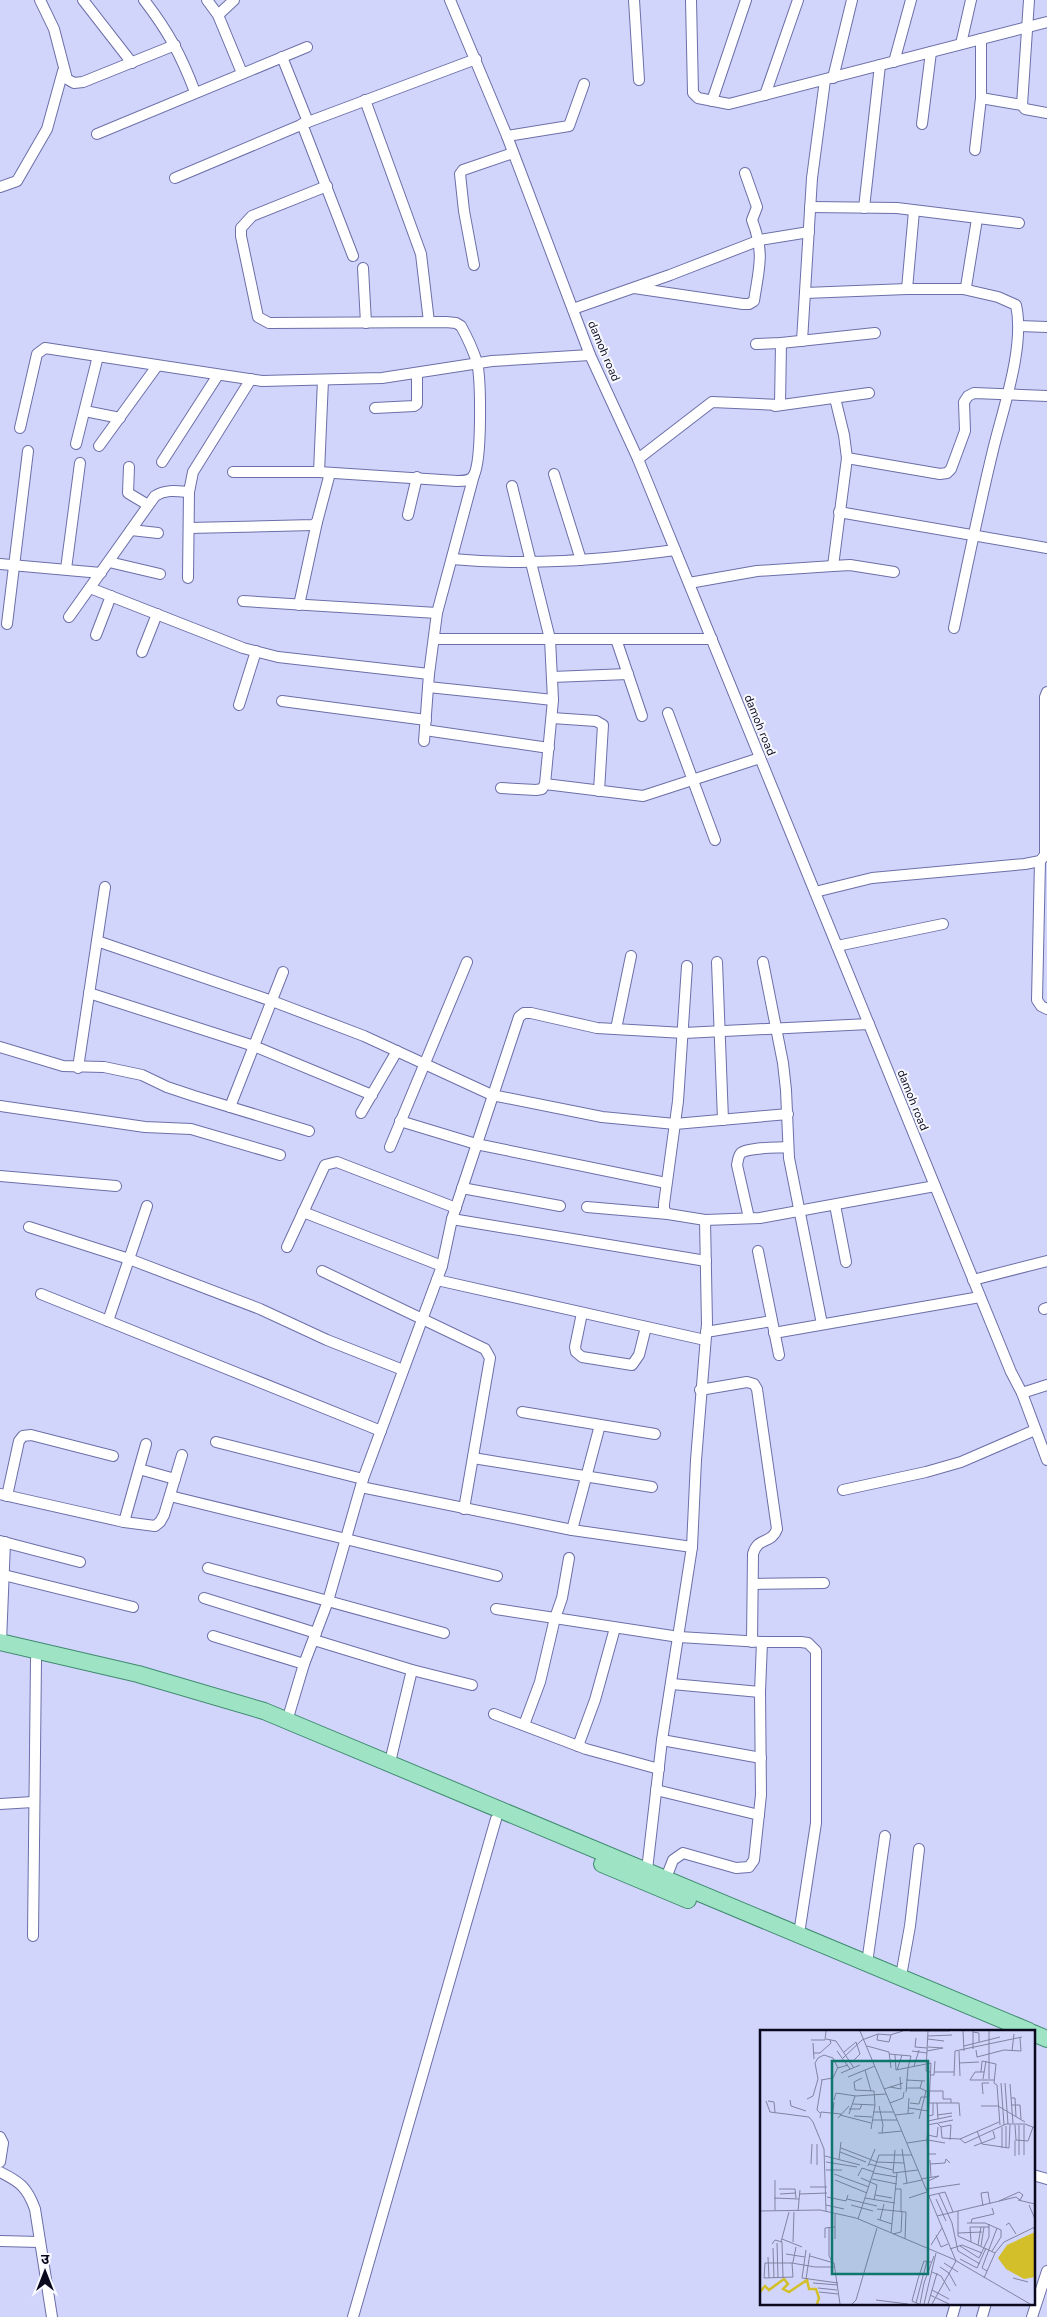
<svg xmlns="http://www.w3.org/2000/svg" width="1047" height="2317" viewBox="0 0 1047 2317" font-family="'Nunito Sans','Noto Sans Devanagari',sans-serif">
	<rect width="100%" height="100%" fill="#d1d5fb"/>
	<g fill="none" stroke-linecap="round" stroke-linejoin="round">
		<defs>
			<g id="street">
				<path d="M40,0L54,29L67,79L74,83L83,82L175,45"/>
				<path d="M83,0L132,63"/>
				<path d="M144,0C168,31 181,55 195,92"/>
				<path d="M207,0L218,15L242,73"/>
				<path d="M450,0L507,136L590,355L638,459L1011,1372L1022,1393L1047,1460"/>
				<path d="M634,0L639,80"/>
				<path d="M691,0L693,93L698,98L729,104L1047,22"/>
				<path d="M1029,0L1022,105L1025,109L1047,113"/>
				<path d="M218,15L234,0"/>
				<path d="M961,44L971,0"/>
				<path d="M282,57L308,122"/>
				<path d="M894,62L911,0"/>
				<path d="M833,78L852,0"/>
				<path d="M765,95L798,0"/>
				<path d="M981,98L1022,105"/>
				<path d="M365,100L421,254L429,322"/>
				<path d="M712,101L746,0"/>
				<path d="M302,124L353,256"/>
				<path d="M922,124L931,52"/>
				<path d="M97,134L307,47"/>
				<path d="M507,136L569,126L584,84"/>
				<path d="M975,150L981,98V39"/>
				<path d="M175,178L308,122L476,59"/>
				<path d="M0,187L17,181L47,129L63,71"/>
				<path d="M810,207L897,208L1019,223"/>
				<path d="M864,208L880,65"/>
				<path d="M474,265L464,211L460,174L463,170L513,153"/>
				<path d="M363,268L366,323"/>
				<path d="M634,288L743,304H749L754,301C759,267 765,254 752,220L757,207L745,173"/>
				<path d="M907,289L914,211"/>
				<path d="M805,293L907,289H963L966,287L977,219"/>
				<path d="M573,309L670,275L760,240L809,232"/>
				<path d="M1019,326L1047,327"/>
				<path d="M802,341L812,178L825,80"/>
				<path d="M756,344L781,343L875,333"/>
				<path d="M775,406L869,393"/>
				<path d="M375,408L414,406L417,404V374"/>
				<path d="M85,411L120,418"/>
				<path d="M20,428L37,354L45,348L262,381L382,378L492,361L590,355"/>
				<path d="M76,444L98,356"/>
				<path d="M99,446L157,366"/>
				<path d="M847,458L940,474L947,473L951,469L965,431L964,402L968,396L974,393L1047,396"/>
				<path d="M638,459L712,402L780,405L781,343"/>
				<path d="M162,462L218,375"/>
				<path d="M129,467L128,493L148,505"/>
				<path d="M233,472H319L457,481C464,481 471,481 474,475C482,459 481,380 477,362C473,350 467,337 461,326L456,323L446,322L269,323L258,317L241,236V228L252,216L327,186"/>
				<path d="M319,472L323,380"/>
				<path d="M554,474L581,560"/>
				<path d="M839,512L1047,548"/>
				<path d="M408,515L417,477"/>
				<path d="M189,528L313,525L317,522L330,473"/>
				<path d="M131,530L158,533"/>
				<path d="M452,559C527,566 601,560 675,550"/>
				<path d="M109,562L160,574"/>
				<path d="M0,564L101,573"/>
				<path d="M833,566L847,458L844,435L835,398"/>
				<path d="M66,569L80,463"/>
				<path d="M188,578L189,492L193,472L251,379"/>
				<path d="M689,583L757,571L833,566L850,565L894,572"/>
				<path d="M90,588L243,648L278,657L429,674"/>
				<path d="M243,601L437,613"/>
				<path d="M299,605L317,522"/>
				<path d="M69,617L155,496C166,489 177,491 189,492"/>
				<path d="M7,624L28,451"/>
				<path d="M954,628C967,567 979,507 994,446C1004,406 1025,345 1016,305L998,297L963,289"/>
				<path d="M96,635L111,596"/>
				<path d="M434,639H712"/>
				<path d="M616,639L642,716"/>
				<path d="M142,652L157,614"/>
				<path d="M552,677L628,674"/>
				<path d="M428,687L553,700"/>
				<path d="M282,701L426,720"/>
				<path d="M239,705L256,651"/>
				<path d="M668,713L715,840"/>
				<path d="M552,718L596,721L603,725L599,791"/>
				<path d="M425,730L549,748"/>
				<path d="M424,741L429,674L437,613L474,475"/>
				<path d="M545,784L643,796L760,758"/>
				<path d="M501,788L536,790L542,789L545,784L553,700L550,639L512,486"/>
				<path d="M1040,861L1037,1000L1041,1006L1047,1009"/>
				<path d="M815,892L872,878L1025,864L1040,861L1045,855V697L1047,692"/>
				<path d="M97,941L272,1001L364,1036L492,1095L602,1117L675,1124L788,1114"/>
				<path d="M837,946L943,924"/>
				<path d="M717,962L723,1120"/>
				<path d="M763,962L783,1063L786,1090L789,1158L822,1324"/>
				<path d="M687,966L678,1101L664,1204V1210L668,1214L705,1220L760,1218L935,1186"/>
				<path d="M89,993L254,1046L372,1095"/>
				<path d="M616,1029L631,956"/>
				<path d="M0,1047L63,1066L104,1067L142,1075L167,1087L194,1096L309,1131"/>
				<path d="M78,1068L105,887"/>
				<path d="M0,1106L145,1127L191,1129L280,1155"/>
				<path d="M230,1107L283,972"/>
				<path d="M361,1113L397,1051"/>
				<path d="M400,1121L476,1144L666,1183"/>
				<path d="M390,1147L467,962"/>
				<path d="M0,1176L116,1186"/>
				<path d="M462,1188L560,1206"/>
				<path d="M835,1205L846,1262"/>
				<path d="M587,1207L668,1214"/>
				<path d="M303,1212L442,1266"/>
				<path d="M749,1218L737,1165C738,1161 738,1156 741,1153C749,1147 778,1148 788,1147"/>
				<path d="M452,1219L706,1261"/>
				<path d="M29,1227L129,1259L260,1309L327,1340L403,1370"/>
				<path d="M287,1247L325,1165L337,1162L456,1208"/>
				<path d="M758,1251L779,1355"/>
				<path d="M322,1271L485,1349L490,1358L464,1509"/>
				<path d="M437,1280L705,1340"/>
				<path d="M973,1280L1047,1261"/>
				<path d="M41,1294L381,1431"/>
				<path d="M1044,1309L1047,1308"/>
				<path d="M582,1313L575,1347L576,1352L582,1357L632,1365L639,1355L646,1327"/>
				<path d="M108,1321L147,1206"/>
				<path d="M706,1332L772,1321"/>
				<path d="M774,1333L980,1297"/>
				<path d="M700,1390L747,1382L754,1384L757,1389L777,1529C771,1545 758,1536 753,1554L752,1642"/>
				<path d="M1022,1393L1047,1385"/>
				<path d="M522,1412L655,1434"/>
				<path d="M216,1442L363,1479"/>
				<path d="M473,1458L652,1487"/>
				<path d="M139,1469L175,1479"/>
				<path d="M361,1487L572,1530L692,1547"/>
				<path d="M843,1490L926,1472L961,1462L1035,1430"/>
				<path d="M0,1494L124,1522L155,1526L160,1522L164,1515L182,1455"/>
				<path d="M7,1496L19,1441L23,1436L31,1435L113,1456"/>
				<path d="M170,1496L497,1576"/>
				<path d="M124,1522L146,1444"/>
				<path d="M572,1530L600,1425"/>
				<path d="M0,1541L80,1562"/>
				<path d="M208,1568L444,1633"/>
				<path d="M0,1574L133,1607"/>
				<path d="M753,1584L824,1583"/>
				<path d="M204,1598L316,1633"/>
				<path d="M496,1609L679,1637L762,1642H801L808,1643L816,1651V1823L799,1934"/>
				<path d="M213,1636L304,1664"/>
				<path d="M314,1640L412,1670L472,1685"/>
				<path d="M1,1642L5,1542"/>
				<path d="M672,1684L760,1692"/>
				<path d="M494,1714L586,1749L659,1769"/>
				<path d="M287,1721L304,1664L328,1601L363,1479L442,1266L452,1219L519,1017L524,1013H531L597,1028L684,1033L869,1024"/>
				<path d="M524,1725L540,1682L555,1618L562,1598L569,1558"/>
				<path d="M662,1740L761,1758"/>
				<path d="M578,1746L595,1700L615,1628"/>
				<path d="M390,1762L412,1670"/>
				<path d="M656,1790L759,1815"/>
				<path d="M0,1804L33,1802"/>
				<path d="M647,1870L662,1740L692,1547L696,1460L707,1324L705,1220"/>
				<path d="M666,1878L673,1860L683,1853L736,1868L749,1867L754,1860L761,1795L760,1692L762,1642"/>
				<path d="M33,1936L36,1659"/>
				<path d="M867,1963L885,1836"/>
				<path d="M901,1976L910,1926L919,1849"/>
				<path d="M0,2137L3,2143L0,2162"/>
				<path d="M0,2172C20,2182 27,2187 35,2209L52,2317"/>
				<path d="M1033,2175L1047,2179"/>
				<path d="M0,2241L39,2242"/>
				<path d="M353,2317L496,1819"/>
				<path d="M952,2317L956,2303"/>
				<path d="M982,2317L986,2303"/>
				<path d="M1032,2317L1047,2271"/>
			</g>
			<g id="primary">
				<path d="M0,1642L138,1674L264,1711L1029,2031"/>
				<path d="M602,1864L688,1900"/>
				<path d="M1033,2033L1047,2039"/>
			</g>
		</defs>
		<use href="#street" stroke="#6c6fa8" stroke-width="12"/>
		<use href="#primary" stroke="#408a70" stroke-width="18"/>
		<use href="#street" stroke="#fff" stroke-width="10"/>
		<use href="#primary" stroke="#9ee3c4" stroke-width="16"/>
	</g>
	<g text-anchor="middle" stroke-width="4" stroke-linejoin="round" paint-order="stroke">
		<g font-size="12" fill="#09081d" stroke="#f8f8ff">
			<text transform="translate(604 351) rotate(67)" y="4">damoh road</text>
			<text transform="translate(760 725) rotate(68)" y="4">damoh road</text>
			<text transform="translate(913 1100) rotate(68)" y="4">damoh road</text>
		</g>
	</g>
	<g transform="translate(760 2030)">
		<rect width="275" height="275" fill="#d1d5fb"/>
		<path d="M275,202V247L264,249L246,239L238,228L247,215Z" fill="#d3bf29"/>
		<path fill="none" stroke="#d3bf29" stroke-width="2.5" d="M0,262L5,256L9,260L24,249L28,254L23,259L29,262L47,250L49,259H56L59,268L57,274"/>
		<path fill="none" stroke="#8183a2" stroke-width="1" d="M100,1L196,231M150,1H190M168,1L166,41L170,42M203,1L204,21M213,1V19M229,1V49M213,2L219,3V12M118,4L117,10L129,12L131,5M168,6L192,5M156,8L155,17L167,18M66,9L76,11L94,38M168,9L184,11M51,10H65L66,1M53,13L54,29M107,16L129,22L131,38M204,16L240,7M216,20L217,27L244,20L261,21L260,8M77,21L90,39M152,21L167,23M167,21L183,18L168,17M199,21L200,46M252,21L254,4M84,22L96,12L100,24L92,32M53,23H60L71,13L70,10M129,24L151,26L148,38M135,25L136,40L171,33L168,95M83,28L102,10L118,4L130,5L143,1M199,33L219,32M154,36L159,20M105,40L111,61M137,40L142,25M174,42H194M221,42L222,31L236,34L234,53L237,55L240,95M224,42H215L210,50H234M81,43L100,35M170,45H174L175,31M194,46L195,21L262,7M88,47L115,36M223,49L226,31M61,50L73,48L78,37M146,50L165,51M241,53L244,95M245,53L248,94M250,54L253,93M130,57L141,59L140,47M146,58H160L162,51M124,59L143,53M165,61H183V69H191V73M146,62L148,38M223,64L222,53H229M251,68H255L256,87M47,69L53,66L58,49L55,33L58,28L64,25L73,28L78,38L88,35M30,70L31,76L46,81M74,70L76,63L96,66L126,64M6,71L10,82L49,87L53,92L64,119L66,181M8,71L14,72L15,82M130,73L143,68L144,62M150,73L159,74L161,67H169M169,73H199L200,86M177,73L178,89M93,74L115,75L114,61L95,60L94,52L102,48M251,75H260L261,89M221,76H238L265,92M149,78L168,81M89,79H100L102,74M113,82H134M60,83L57,80L62,50M148,83L149,68M89,84L95,66M80,85L111,93M135,85L154,83M177,85L192,83M94,86L112,87M168,86L173,85V73M60,88L61,82L81,84M72,88L74,72M78,88L89,76M159,89L166,61L160,58M112,90H137M168,91L192,86M178,93L193,90M255,95L256,110L268,111L273,97M264,95V125M181,97L191,95L190,110M242,97V118M111,99L115,75M217,101L222,114L249,118L250,95M118,103H122L123,95L119,76M122,103L142,101M168,105L177,107L178,97M200,109L239,92M167,110L168,124H176M168,110L185,113M255,110V126M147,113L167,110L168,95L177,93L181,97L182,108L200,109L205,113M205,113L246,94H265L275,98M57,114V135M214,116L235,108L233,101M81,118L117,132L144,133M246,118V96M142,119L147,153M135,120L133,143L158,140M80,122L106,132M259,125V95M65,126L100,135M79,129L81,112M170,130L171,147M66,132L97,137M51,134L52,114M109,134L133,140M170,134L185,133L186,129L190,133M108,136L115,119M66,140H82M113,143L137,147M74,144L109,157M98,146L102,138L114,142M101,148L117,155L114,170M112,149L137,154M161,149L179,146L168,151M75,150L107,163M143,154L162,150M50,157H67M19,159H35L36,168M136,159H141V182M166,159L200,154M20,164L36,163M40,164L67,163M179,164L192,193L198,221L220,234M115,165L132,168M168,166L185,162L193,182M67,167L86,171L88,165M14,168L39,169M105,168L135,173M149,168L167,162M87,169L117,176M176,169L186,191M258,170L275,174M66,175L84,179M91,175L113,181M269,175L275,189M223,176L221,163L228,162L230,174M117,179L146,182L145,209M15,180V150M0,181L60,180L96,188L193,229L270,274M38,181L40,160M198,181V206L235,223M177,186L256,167L260,170L263,165L259,162L239,171M98,189L119,125H152M117,189L132,194M120,190L124,174M207,193H225L241,200V207L232,221M211,193L212,189L234,184L232,178M246,195L249,193L256,204M69,197V226L72,231M131,203L137,143M198,203L222,202M133,204L141,202L142,182M176,205L181,217L188,214M65,208V198L75,197M22,209L42,217M75,209V184M21,212L29,182M33,212L34,182M211,212L210,197H229M17,213L18,248M12,214L15,210L22,212L23,248M171,215L182,198M218,215L221,197M200,216L219,228L229,207V194M221,216L224,197M36,217L33,232L32,233L33,247L4,248L5,233H32L55,237H75M13,218L14,248M190,219L202,215L222,223M46,220L42,248L78,253M26,224L45,227M50,226L74,233L80,274M8,227L9,248M200,229L217,238L226,218M184,233L198,242M180,237L189,243L196,256M227,241L222,238L237,198M172,242L181,246L190,261M224,248L235,223L244,212L275,197M253,248L268,252M46,249L50,223M53,253L78,255M58,258L77,260M172,260L189,269M59,262L78,264M170,265L189,274M116,270L148,274M156,273L167,231M92,274L96,270L117,198M159,274L152,271L158,249L164,231L171,232M160,274L164,253L174,226M164,274L176,223M168,274L177,243M172,274L196,231"/>
		<path fill="#0f766e" fill-opacity="0.15" stroke="#0f766e" stroke-width="2.5" d="M72,31H168V244H72Z"/>
		<rect width="275" height="275" fill="none" stroke="#09081d" stroke-width="2.5"/>
	</g>
	<g transform="translate(45 2272)" stroke="#f8f8ff" stroke-width="4" paint-order="stroke">
	<path d="M0-4L9 19L0 12L-9 19Z" fill="#09081d"/>
	<text y="-8" font-size="14" font-weight="bold" text-anchor="middle" fill="#09081d">उ</text>
	</g>
</svg>
